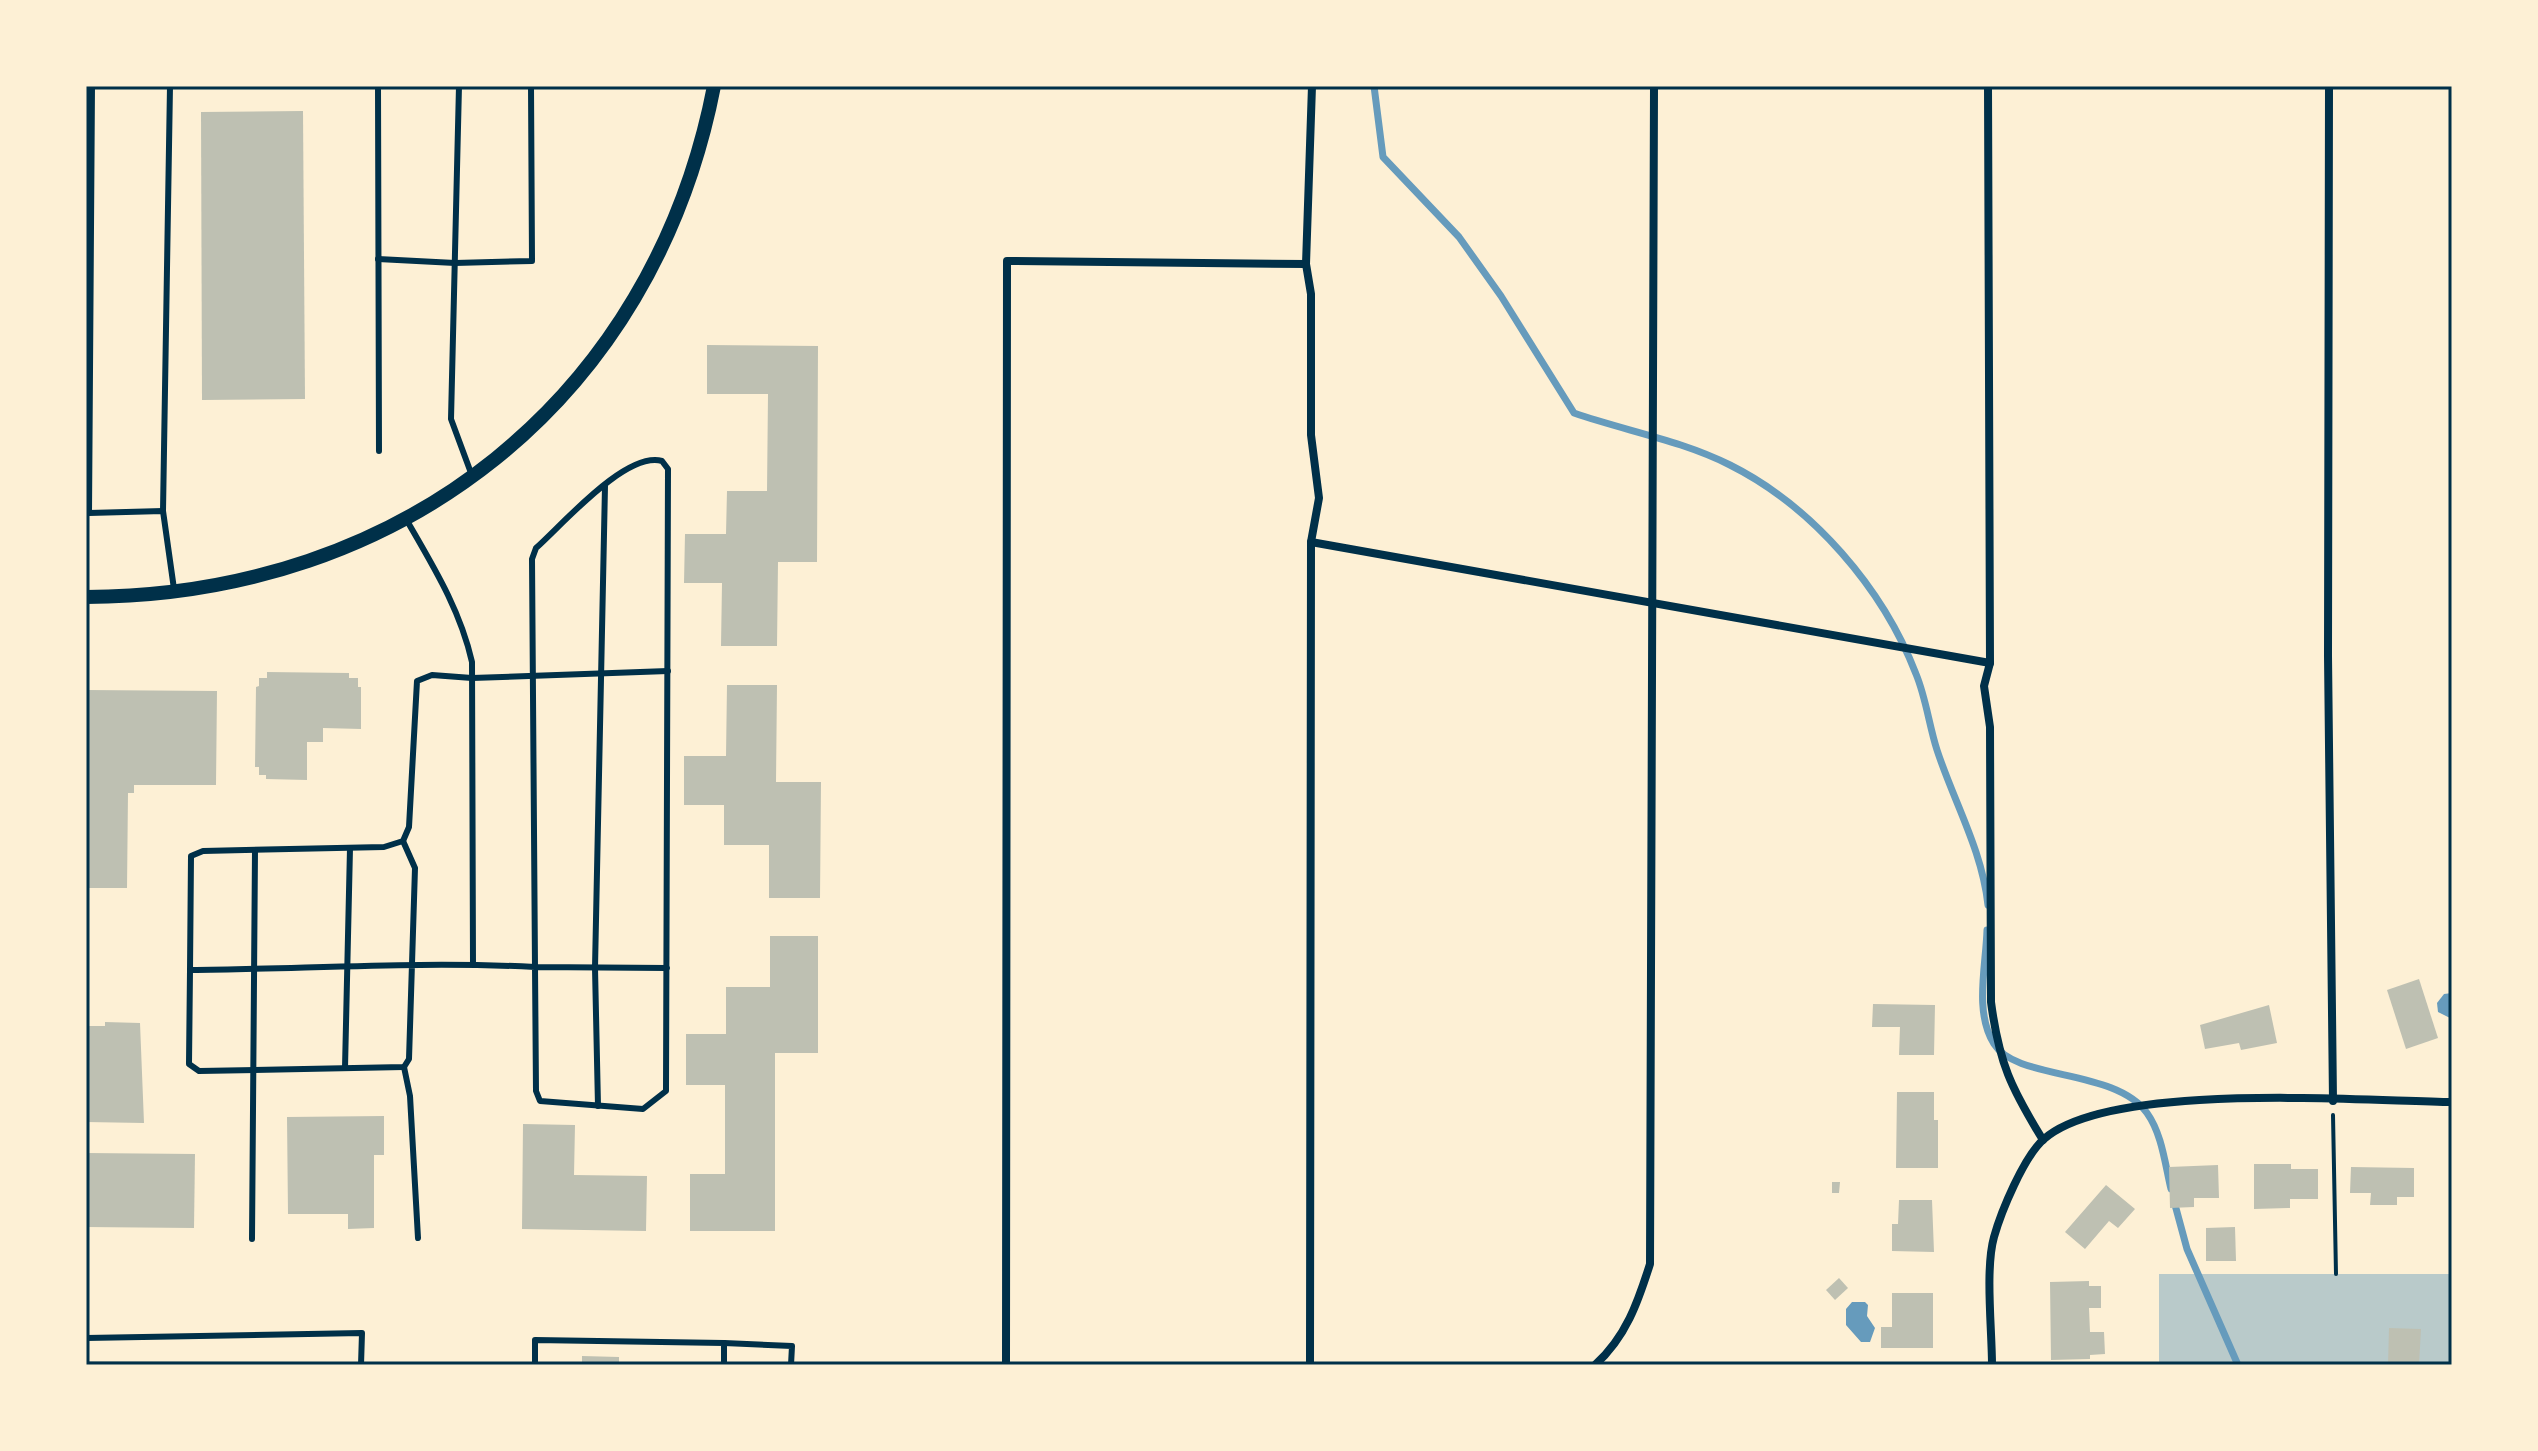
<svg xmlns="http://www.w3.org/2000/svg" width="2538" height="1451" viewBox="0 0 2538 1451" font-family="Mulish,sans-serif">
	<rect width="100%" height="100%" fill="#fdf0d5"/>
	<rect fill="#b9caca" x="2159" y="1274" width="293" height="91"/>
	<g fill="#669bbc">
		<path d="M2452,993V1019L2438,1012L2437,1003L2444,994Z"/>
		<path d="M1852,1302H1865L1868,1305L1867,1316L1875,1328L1870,1342H1861L1846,1325V1309Z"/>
	</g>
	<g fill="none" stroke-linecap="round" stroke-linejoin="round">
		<g stroke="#669bbc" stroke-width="7">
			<path d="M1374,86L1383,157L1459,237L1501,296L1574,413C1626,431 1680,440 1730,465C1812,506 1883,588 1916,674C1926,698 1929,725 1937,750C1954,802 1982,850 1988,905"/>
			<path d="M1987,930C1986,966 1974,1012 1994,1044C2017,1081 2115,1068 2147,1113C2162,1134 2165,1164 2171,1189"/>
			<path d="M2174,1201L2187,1249L2238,1365"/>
		</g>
	</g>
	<g fill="#bec0b2">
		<path d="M303,111L305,399L202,400L201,112Z"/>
		<path d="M707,345L818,346L817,562H778L777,646H721L722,583H684L685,534H726L727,491H767L768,394H707Z"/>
		<path d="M267,672L349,673V678H358V687H361V729L323,728V742H307V780L266,779V775H259V767H255L256,687L259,686V678H267Z"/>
		<path d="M727,685H777L776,782H821L820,898H769V845H724V805H684V756H726Z"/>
		<path d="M86,690L217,691L216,785H134V793H128L127,888H86Z"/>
		<path d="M770,936H818V1053H775V1231H690V1174H725V1085H686V1034H726V987H770Z"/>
		<path d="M2419,979L2438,1038L2406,1049L2387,990Z"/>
		<path d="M1873,1004L1935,1005L1934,1055H1899L1900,1027H1872Z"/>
		<path d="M2269,1005L2277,1043L2241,1050L2239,1043L2205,1049L2200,1025Z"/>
		<path d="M105,1022L140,1023L144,1123L86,1122V1026H105Z"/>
		<path d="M1897,1092H1934V1120H1938V1168H1896Z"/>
		<path d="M384,1116V1155H374V1228L348,1229V1214H288L287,1117Z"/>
		<path d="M523,1124L575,1125L574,1175L647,1176L646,1231L522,1229Z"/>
		<path d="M86,1153L195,1154L194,1228L86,1227Z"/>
		<path d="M2254,1164H2291V1169H2318V1199H2290V1208L2254,1209Z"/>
		<path d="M2218,1165L2219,1198H2194V1207L2170,1208L2169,1167Z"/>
		<path d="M2351,1167L2414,1168V1197H2397V1205H2370L2371,1193H2350Z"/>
		<path d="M1832,1182H1840L1839,1193H1832Z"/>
		<path d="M2106,1185L2135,1209L2118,1228L2109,1221L2085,1249L2065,1232Z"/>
		<path d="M1899,1200H1932L1934,1252L1892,1251V1224H1898Z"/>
		<path d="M2235,1227L2236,1261H2206V1228Z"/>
		<path d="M1839,1278L1848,1288L1835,1300L1826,1290Z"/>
		<path d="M2089,1281V1286H2101V1308H2089L2090,1332H2104L2105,1354L2090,1355V1359L2051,1360L2050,1282Z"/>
		<path d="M1892,1293H1933V1348H1881V1327H1892Z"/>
		<path d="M2389,1328L2421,1329L2419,1365H2388Z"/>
		<path d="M582,1356L619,1357V1365H582Z"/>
		<path d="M86,1361L334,1362V1365H86Z"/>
	</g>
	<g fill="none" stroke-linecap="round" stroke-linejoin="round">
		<path stroke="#003049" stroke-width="4" d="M2333,1115L2336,1274"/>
		<g stroke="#003049" stroke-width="6">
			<path d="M92,86L89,513L163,511L174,589"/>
			<path d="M378,86L379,451"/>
			<path d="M459,86L451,419L471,473"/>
			<path d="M378,259L455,263L532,261L531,86"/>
			<path d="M163,511L170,86"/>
			<path d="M406,519C433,566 460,609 472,662L473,964"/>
			<path d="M403,841L415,868L409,1059L404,1067L199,1071L189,1064L190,970C305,969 420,961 535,967L536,1091L540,1101L643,1109L666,1091L668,469L662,461C626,451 563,524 536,548L532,559L535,967L667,968"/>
			<path d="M190,970L191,856L203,851L384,847L403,841L409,827L417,681L432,675L472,678L668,671"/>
			<path d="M404,1067L410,1096L418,1238"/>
			<path d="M345,1068L350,848"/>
			<path d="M598,1106L595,968L605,486"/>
			<path d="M252,1239L255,850"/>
			<path d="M86,1338L362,1333L361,1365"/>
			<path d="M724,1343L792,1346L791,1365"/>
			<path d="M535,1365V1340L724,1343V1365"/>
		</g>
		<g stroke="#003049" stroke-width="8">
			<path d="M1988,86L1990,663L1984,686L1990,727L1991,1002C1999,1063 2011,1088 2043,1140"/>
			<path d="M2329,86L2328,656L2333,1101"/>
			<path d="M1311,542L1990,663"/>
			<path d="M1006,1365L1007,261L1306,264"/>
			<path d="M1310,1365L1311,542L1319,498L1311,435V294L1306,264L1312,86"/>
			<path d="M1595,1365C1626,1337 1638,1302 1650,1264L1654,86"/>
			<path d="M1992,1365C1992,1330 1985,1269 1994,1237C2001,1212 2024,1156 2044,1139C2110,1081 2360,1101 2452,1102"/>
		</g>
		<path stroke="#003049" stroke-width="14" d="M86,597C401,596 653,400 714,86"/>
	</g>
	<rect width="2538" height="1451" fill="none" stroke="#fdf0d5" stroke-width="176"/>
	<rect x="88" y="88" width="2362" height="1275" fill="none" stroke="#003049" stroke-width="3"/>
</svg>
